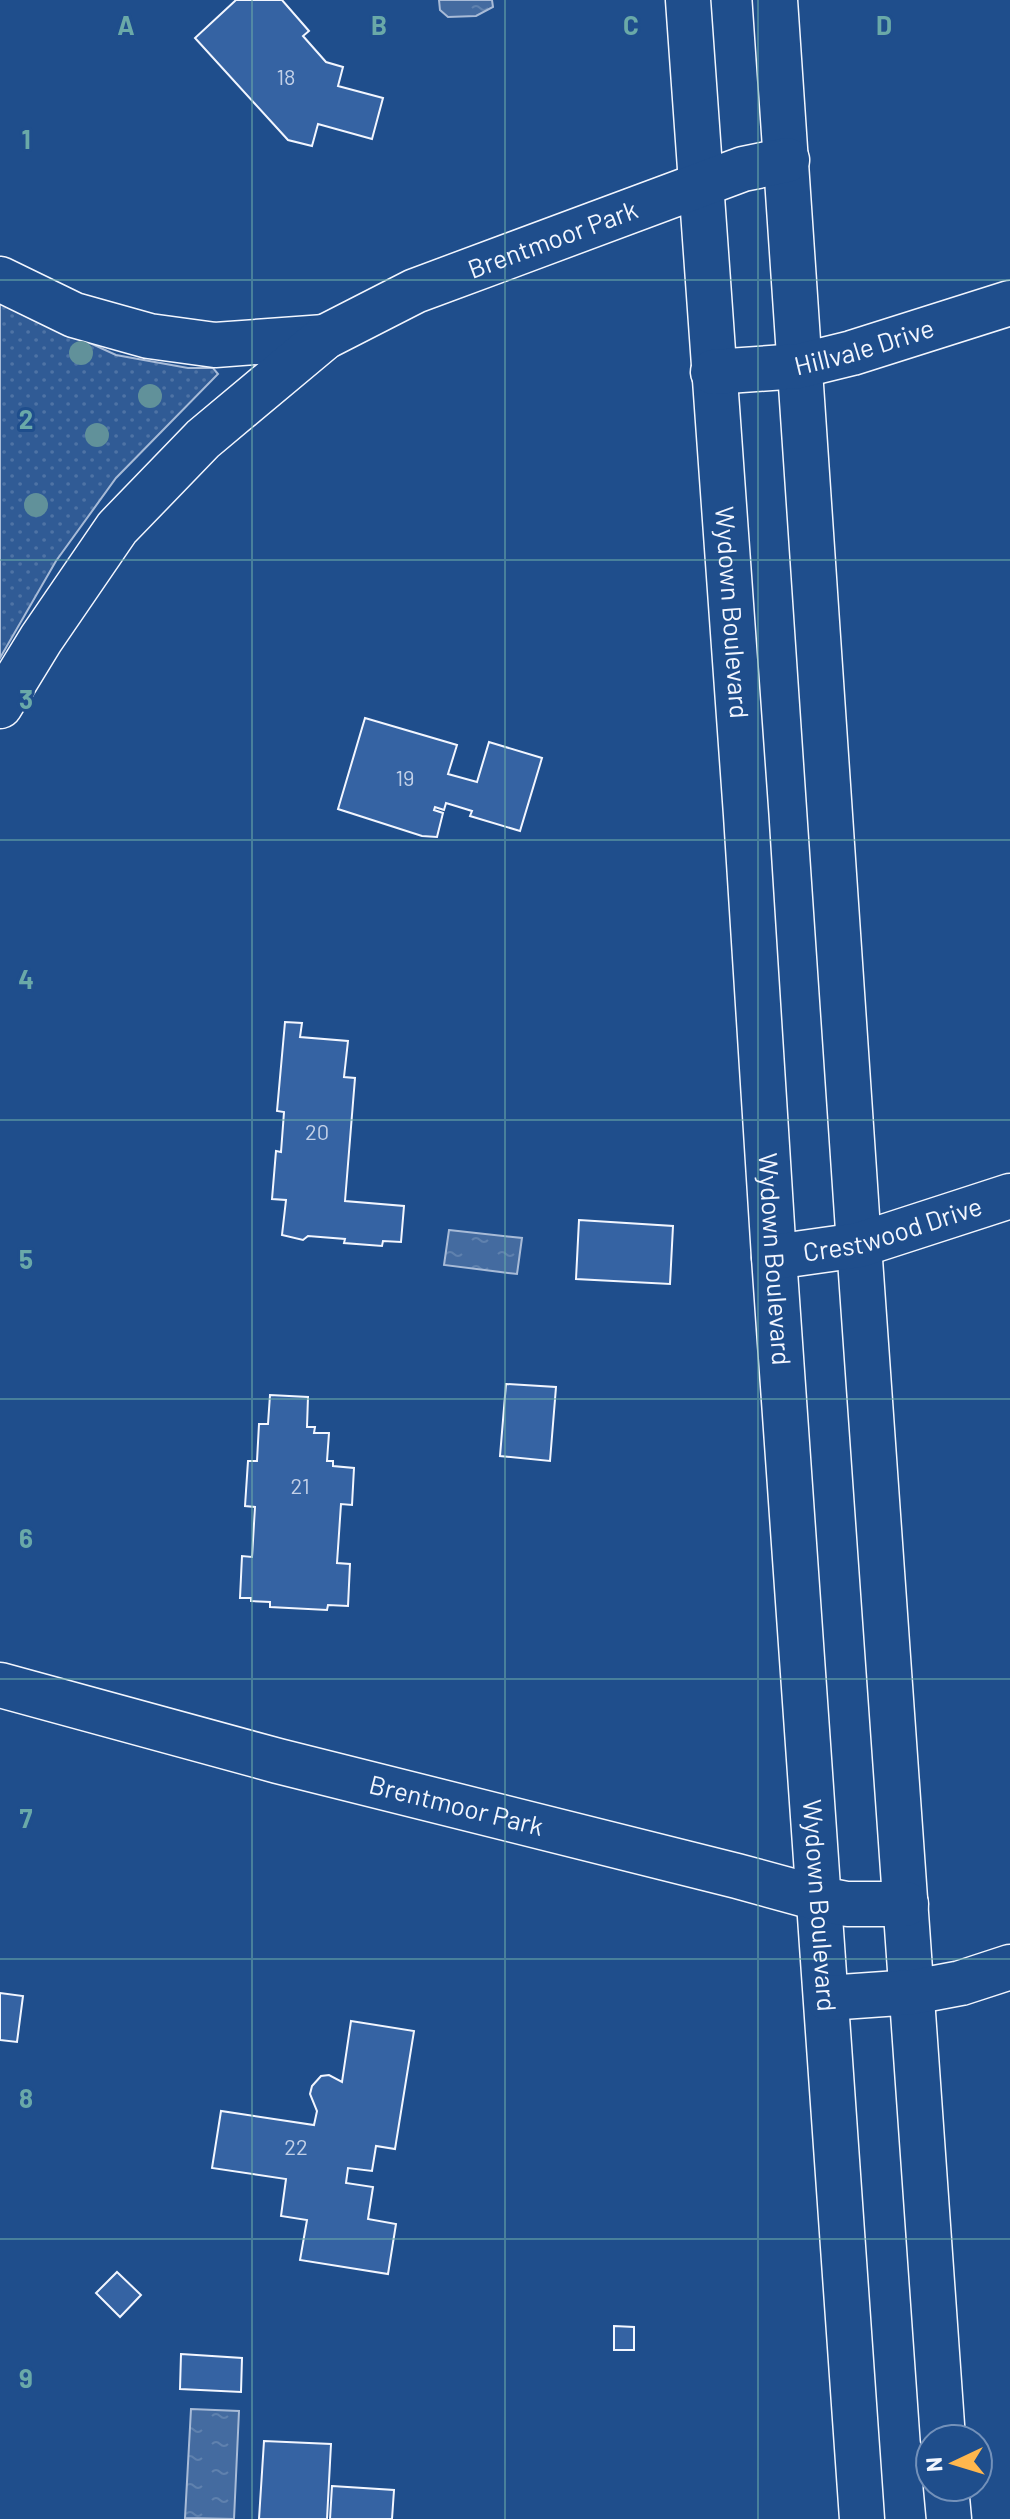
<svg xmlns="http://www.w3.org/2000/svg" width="1010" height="2519" viewBox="0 0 1010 2519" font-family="Barlow,sans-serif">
	<defs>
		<pattern id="grass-dots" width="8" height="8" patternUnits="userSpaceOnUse" patternTransform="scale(2)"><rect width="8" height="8" fill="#305b95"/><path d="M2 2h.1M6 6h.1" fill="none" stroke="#4e73a5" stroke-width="1.8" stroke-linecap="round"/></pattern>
		<pattern id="water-ripples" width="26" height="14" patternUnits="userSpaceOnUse" patternTransform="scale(2)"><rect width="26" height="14" fill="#446ba0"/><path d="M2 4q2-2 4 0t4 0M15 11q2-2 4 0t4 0" fill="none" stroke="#5f81ae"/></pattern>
	</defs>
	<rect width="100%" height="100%" fill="#1f4e8c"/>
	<path fill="url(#grass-dots)" stroke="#a8bbd7" stroke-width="2" d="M0,302L116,355L188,368H213L218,374L116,478L56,561L0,658Z"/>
	<g fill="url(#water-ripples)" stroke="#a8bbd7" stroke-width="2">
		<path d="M439,0H492L493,7L476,16L448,17L440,10Z"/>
		<path d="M449,1230L522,1238L517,1274L444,1265Z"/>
		<path d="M191,2409L239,2411L234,2519L185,2518Z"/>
	</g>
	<g fill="#3563a3" stroke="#f2f6ff" stroke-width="2">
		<path d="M236,0H282L309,31L303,36L326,62L343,67L338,86L383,98L372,139L318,124L312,146L288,140L195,38Z"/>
		<path d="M365,718L457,745L448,774L477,782L489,742L542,758L520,831L470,816L472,811L446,803L444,810L435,807L434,810L443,813L437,837L422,836L338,809Z"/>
		<path d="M285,1022L302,1023L300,1037L348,1041L344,1077L355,1078L345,1201L404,1206L401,1242L383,1241L382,1246L344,1243L345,1239L308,1236L303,1240L282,1235L286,1200L272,1199L276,1151L281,1152L284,1112L277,1111Z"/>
		<path d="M579,1220L673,1226L670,1284L576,1279Z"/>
		<path d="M506,1384L556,1387L550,1461L500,1456Z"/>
		<path d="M270,1395L308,1397L307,1427H315L314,1433H329L327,1461H333V1466L354,1468L352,1505L341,1504L337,1563L350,1564L348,1606L328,1605L327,1610L270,1607V1602L251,1601V1598H240L242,1556L252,1557L255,1507L245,1506L248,1461H257L259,1424H268Z"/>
		<path d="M0,1993L23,1996L17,2042L0,2040Z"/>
		<path d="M351,2021L414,2031L395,2149L376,2146L372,2171L348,2168L346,2183L373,2187L368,2219L396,2224L388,2274L300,2260L307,2220L281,2216L286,2179L212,2168L221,2111L314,2125L317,2111L310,2094L312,2086L321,2076L329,2075L342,2082Z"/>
		<path d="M117,2272L141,2295L120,2317L96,2293Z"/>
		<path d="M614,2326L634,2327V2350H614Z"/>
		<path d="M181,2354L242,2358L241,2392L180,2389Z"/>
		<path d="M264,2441L331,2444L327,2519H259Z"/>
		<path d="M332,2486L394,2490L392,2519H330Z"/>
	</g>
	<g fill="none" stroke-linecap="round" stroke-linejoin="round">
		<defs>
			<g id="minor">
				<path id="s1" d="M688,0L746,815L774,1257L862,2519"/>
				<path d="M775,0L859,1245L943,2439"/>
				<path d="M0,279L74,315L149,336L215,345L325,337"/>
				<path id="s2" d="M713,372L799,366L852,353L1010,303"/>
				<path id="s3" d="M0,706L41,639L117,528L203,439L325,337L415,291L743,169L787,160"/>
				<path id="s4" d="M774,1257L859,1245L1010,1196"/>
				<path id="s5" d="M0,1685L278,1761L737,1876L821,1899L847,1904H906"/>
				<path d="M827,1998L913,1992L961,1983L1010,1967"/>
				<path d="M946,2487L949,2519"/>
			</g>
		</defs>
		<use href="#minor" stroke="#f2f6ff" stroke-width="47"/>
		<use href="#minor" stroke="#1f4e8c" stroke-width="44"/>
	</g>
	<g fill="#61919a">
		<circle cx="81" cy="353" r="12"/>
		<circle cx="150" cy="396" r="12"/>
		<circle cx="97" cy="435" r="12"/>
		<circle cx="36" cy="505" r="12"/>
	</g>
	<path fill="none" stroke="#6aa9a8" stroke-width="2" stroke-opacity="0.55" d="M252,0V2519M505,0V2519M758,0V2519M0,280H1010M0,560H1010M0,840H1010M0,1120H1010M0,1399H1010M0,1679H1010M0,1959H1010M0,2239H1010"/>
	<g text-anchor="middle" stroke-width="6" stroke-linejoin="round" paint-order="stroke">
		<g font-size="22" fill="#c3d1e8">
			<text x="286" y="85">18</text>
			<text x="405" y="786">19</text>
			<text x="317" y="1140">20</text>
			<text x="300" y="1494">21</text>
			<text x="296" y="2155">22</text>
		</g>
		<g font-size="26" fill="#f2f6ff" stroke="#1f4e8c">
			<text dy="9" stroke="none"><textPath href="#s3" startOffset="744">Brentmoor Park</textPath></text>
			<text dy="9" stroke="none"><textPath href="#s2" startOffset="154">Hillvale Drive</textPath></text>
			<text dy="9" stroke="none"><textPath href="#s1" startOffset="614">Wydown Boulevard</textPath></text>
			<text dy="9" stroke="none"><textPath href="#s4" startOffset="122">Crestwood Drive</textPath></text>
			<text dy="9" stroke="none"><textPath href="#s1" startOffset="1262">Wydown Boulevard</textPath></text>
			<text dy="9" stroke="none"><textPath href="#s5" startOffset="472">Brentmoor Park</textPath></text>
			<text dy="9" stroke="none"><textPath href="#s1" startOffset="1910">Wydown Boulevard</textPath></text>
		</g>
	</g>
	<g font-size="26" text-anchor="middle" font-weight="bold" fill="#6aa9a8" stroke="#1f4e8c" stroke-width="6" stroke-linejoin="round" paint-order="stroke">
		<text x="126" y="35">A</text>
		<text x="379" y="35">B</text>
		<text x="631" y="35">C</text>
		<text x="884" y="35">D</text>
		<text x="26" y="149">1</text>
		<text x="26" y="429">2</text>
		<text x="26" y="709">3</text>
		<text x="26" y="989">4</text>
		<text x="26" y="1269">5</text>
		<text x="26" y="1548">6</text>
		<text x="26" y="1828">7</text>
		<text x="26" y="2108">8</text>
		<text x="26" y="2388">9</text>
	</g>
	<g transform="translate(954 2463) rotate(266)"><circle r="38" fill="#1f4e8c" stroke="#7391ba" stroke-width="2"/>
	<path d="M0-6L14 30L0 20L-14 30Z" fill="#ffb74d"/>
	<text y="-12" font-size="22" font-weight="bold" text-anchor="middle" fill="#f2f6ff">N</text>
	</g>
</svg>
